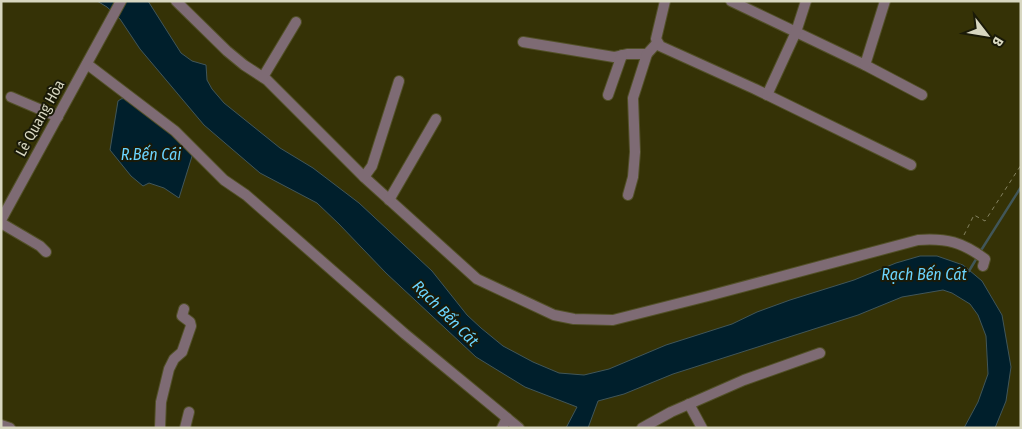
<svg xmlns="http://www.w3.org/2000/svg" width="1022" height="429" viewBox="0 0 1022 429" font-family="'Fira Sans Condensed',sans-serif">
	<rect width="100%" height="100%" fill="#353206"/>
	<g fill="#001f2c" stroke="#415659">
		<path d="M97,1H148L181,53L192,61L206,65L207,80L212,89L224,103L280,148L313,168L359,203L432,271L467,315L481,328L503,346L533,362L559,373L584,375L609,369L666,345L732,324L757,312L790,300L854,280L896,263L920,256H937L963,265L982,281L1002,315L1011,367L1006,401L995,428H964L978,402L988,374L986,336L978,315L970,304L952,293L943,290L902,297L858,315L673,374L624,394L598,401L588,428H566L577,407L525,387L476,357L386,273L339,224L317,203L260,173L204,125L140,49L120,19L107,7Z"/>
		<path d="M126,98L134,102L193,153L179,198L164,188L149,183L143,186L131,176L110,150L118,101L121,99Z"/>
	</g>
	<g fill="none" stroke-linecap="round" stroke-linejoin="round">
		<g stroke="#415659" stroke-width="2.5">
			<path d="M980,252L1021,187"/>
			<path d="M969,271L978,256"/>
		</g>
		<defs>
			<g id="minor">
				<path d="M176,1L227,51L244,65L267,80L364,177L477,279L554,315L574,319L613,320L708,296L918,240C947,238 962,242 985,259L983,266"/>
				<path d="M665,1L656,39L660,46L755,89L911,165"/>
				<path d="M731,1L865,65L922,95"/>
				<path d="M523,42L614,57L627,54H647L657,43"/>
				<path d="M87,64L175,131L224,180L246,195L405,334L519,428"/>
				<path d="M865,65L885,1"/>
				<path d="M263,77L296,22"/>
				<path d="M608,95L622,55"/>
				<path d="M767,95L796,32L806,1"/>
				<path d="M11,97L58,117"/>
				<path d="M364,177L372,166L399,81"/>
				<path d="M628,195L633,177L635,152L633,98L647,54"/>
				<path d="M389,200L436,119"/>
				<path d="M1,220L121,1"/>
				<path d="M1,223L40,246L46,252"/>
				<path d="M689,404L702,428"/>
				<path d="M1,425L10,428"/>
				<path d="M160,428L161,402L169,369L174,359L182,352L191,326L190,322L182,316L184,309"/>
				<path d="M185,428L189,412"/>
				<path d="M502,428L507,418"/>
				<path d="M642,428L671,412L744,380L820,353"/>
			</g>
		</defs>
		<use href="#minor" stroke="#525028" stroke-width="12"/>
		<path stroke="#848260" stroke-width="1" stroke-dasharray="4 4" stroke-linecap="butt" d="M964,235L974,215L985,221L1021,165"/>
		<use href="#minor" stroke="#7e6b74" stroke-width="10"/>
	</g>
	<g text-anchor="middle" stroke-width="4" stroke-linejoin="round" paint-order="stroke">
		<g font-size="15" fill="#d8d7c1" stroke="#1a1a08">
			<text transform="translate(40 118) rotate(-61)" y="5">Lê Quang Hòa</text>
		</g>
		<g font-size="16" font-style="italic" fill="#6bd4fe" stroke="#1a1a08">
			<text x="151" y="160">R.Bến Cái</text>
			<text x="924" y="280">Rạch Bến Cát</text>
			<text transform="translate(446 313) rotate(45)" y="6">Rạch Bến Cát</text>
		</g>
	</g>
	<rect width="1022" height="429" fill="none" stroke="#d8d7c1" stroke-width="5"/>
	<g transform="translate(987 35) rotate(121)" stroke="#1a1a08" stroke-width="4" paint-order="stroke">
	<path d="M0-4L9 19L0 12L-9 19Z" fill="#d8d7c1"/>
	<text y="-8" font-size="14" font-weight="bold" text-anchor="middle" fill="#d8d7c1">B</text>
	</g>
</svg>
